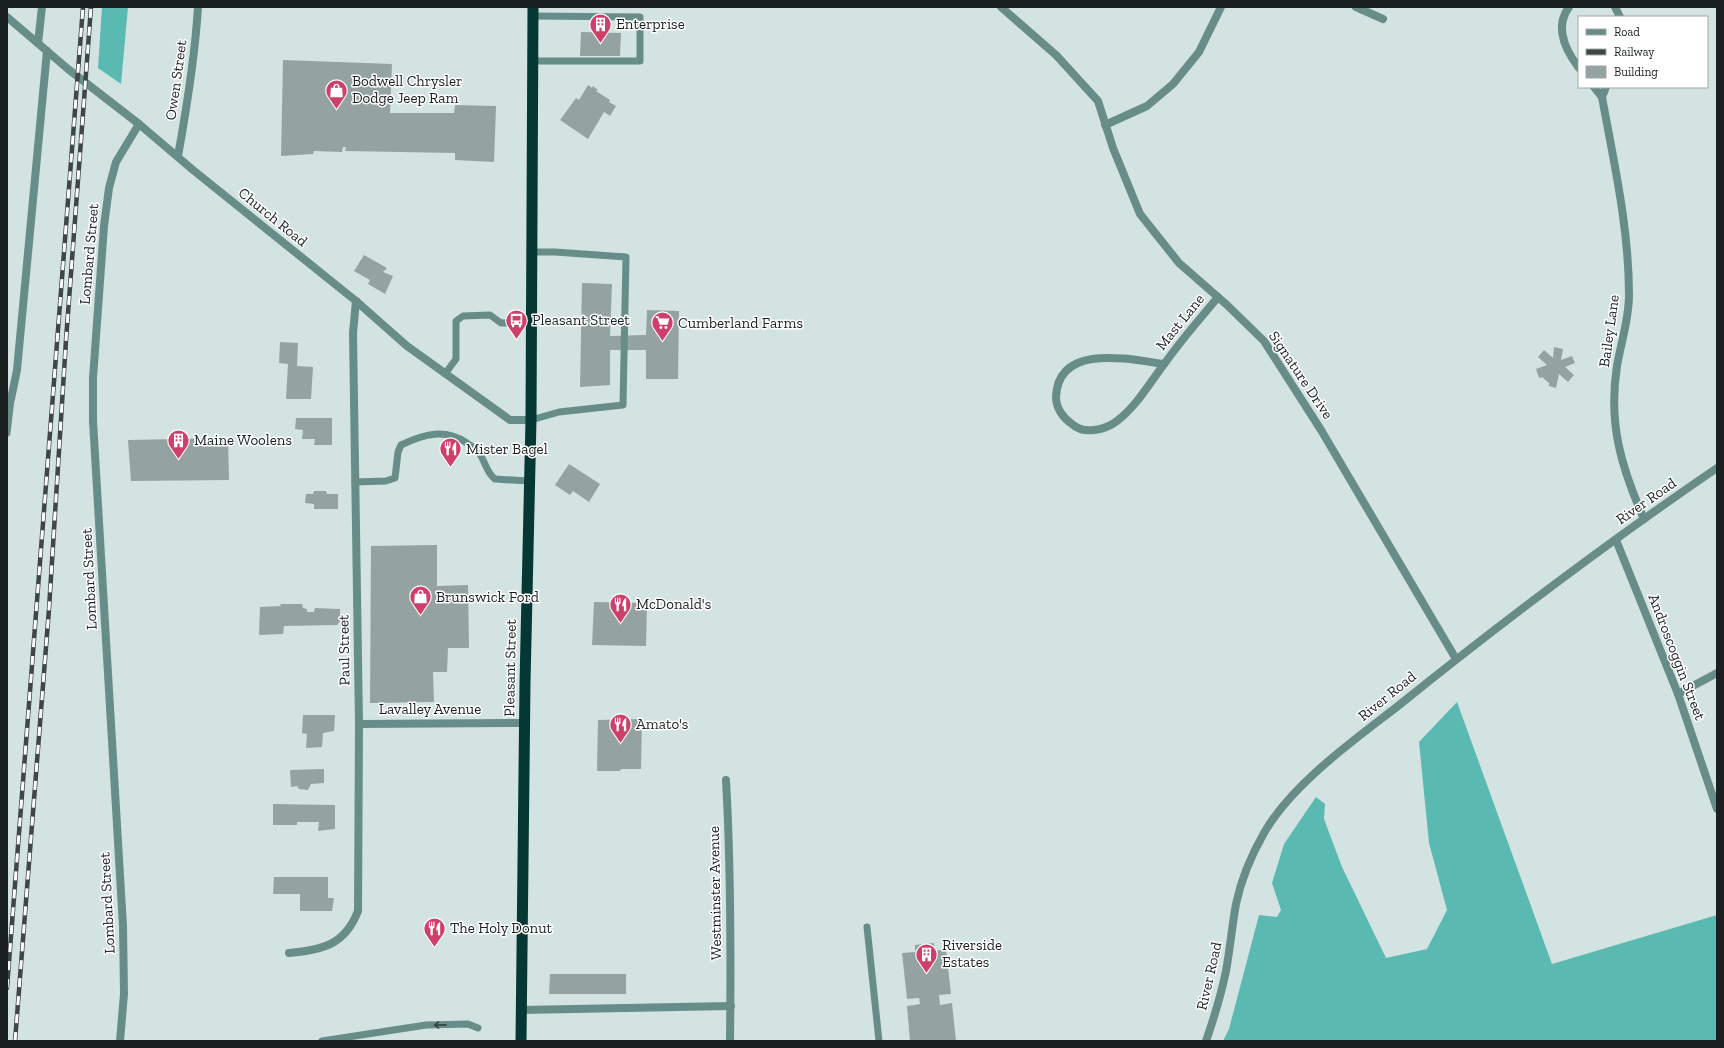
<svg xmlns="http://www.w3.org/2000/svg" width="1724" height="1048" viewBox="0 0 1724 1048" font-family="'Zilla Slab',serif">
	<rect width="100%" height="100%" fill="#d3e3e1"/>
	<g fill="#5abab1">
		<path d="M102,7H128L121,84L98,68Z"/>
		<path d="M1457,702L1552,964L1717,915V1041H1223L1229,1029L1259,915L1277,917L1281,910L1272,883L1284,844L1316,797L1325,804L1324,819L1342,867L1386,958L1427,949L1447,910L1429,843L1419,742Z"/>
	</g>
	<g fill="#94a3a1">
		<path d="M581,32L621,33L620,56H580Z"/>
		<path d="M283,60L392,64L390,113H454L455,105L496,106L494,162L455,160V153L345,151L346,147H343L342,152L314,151L313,154L281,156Z"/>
		<path d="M588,85L592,88L593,86L598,90L596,91L610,100L609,102L616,106L610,116L604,112L588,139L560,120L576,98L579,100Z"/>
		<path d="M364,255L387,268L383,272L393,276L385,294L368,284L370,280L354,271Z"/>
		<path d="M582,283L612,284L610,336L646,335L647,310L679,311L678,379H646V350H610V385L580,387Z"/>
		<path d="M280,342L298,343L297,366L313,367L311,399H286L288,364L279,363Z"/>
		<path d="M1554,347L1563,349L1561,360L1572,356L1575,363L1565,367L1574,375L1568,382L1559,374L1556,388L1549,386V383L1542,377L1539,378L1536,369L1547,365L1538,357L1544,350L1553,358Z"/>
		<path d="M296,418H332V445H314L315,439H302L303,430L295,429Z"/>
		<path d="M228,438L229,480L131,481L128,440Z"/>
		<path d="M569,464L600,484L589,502L573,491L570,495L555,485Z"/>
		<path d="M314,491H326L327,494H338V509H314V504L305,503L306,494H313Z"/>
		<path d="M437,545V586L468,585L469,648H448L447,672H433L434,702L370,703L371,546Z"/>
		<path d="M594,602L647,603L646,646L592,645Z"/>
		<path d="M280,604H302L303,608L307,609V612H314L315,608L340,609V621L337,625L284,626L283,634L259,635L260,607L281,606Z"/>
		<path d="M303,715H335L334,731L323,733L322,747L306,748L307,734L302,733Z"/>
		<path d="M642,719L641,769H621L620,771H597L598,720Z"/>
		<path d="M324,769V783L311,784L308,790L299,789L297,786L291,787L290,770Z"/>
		<path d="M273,804L335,805V829L318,831L319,822H297V825H273Z"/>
		<path d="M274,877H328V898H334L332,911H300V894H273Z"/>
		<path d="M934,943L935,951L946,949L951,994L939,995L940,1005L952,1003L956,1041H910L907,1006L920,1004L919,998L907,999L902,953L915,952V945Z"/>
		<path d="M550,974H626V994H549Z"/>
	</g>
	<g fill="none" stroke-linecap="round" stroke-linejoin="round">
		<g stroke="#688d88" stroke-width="7">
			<path d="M533,61H640V17L533,16"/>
			<path d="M445,374L456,359V321L463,316L490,315L501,323L531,322"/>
			<path d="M531,420L559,412L623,405L626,257L555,252H532"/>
			<path d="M7,433L11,399"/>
			<path d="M355,482L386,481L395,478L398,452L401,445C424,434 445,428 467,443C471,446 475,448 477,450C485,459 486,473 495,479L529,481"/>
			<path d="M867,927L879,1041"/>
			<path d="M322,1041L426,1025L468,1024L478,1028"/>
		</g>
		<g stroke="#688d88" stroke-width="8">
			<path d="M1001,7L1056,55L1098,101L1113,148L1140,214L1179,263L1227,305L1264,341L1321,430L1456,659"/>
			<path d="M1356,7L1383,19"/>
			<path d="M1569,7C1554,27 1566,51 1579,68"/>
			<path d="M1615,7L1620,17"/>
			<path d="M38,43L42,7"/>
			<path d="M1594,87L1602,97L1606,87"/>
			<path d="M1602,97C1614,163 1629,228 1629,295C1629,320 1621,342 1617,366C1608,423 1621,467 1644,519"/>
			<path d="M1105,125L1147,106L1173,84L1199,52L1221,7"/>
			<path d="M178,156C187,106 195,57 198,7"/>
			<path d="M1163,364C1129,359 1058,343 1056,397C1056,408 1063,418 1072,424C1084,435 1105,430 1117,421C1137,406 1150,382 1165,363C1181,340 1200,319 1218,297"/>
			<path d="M7,404L11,399L17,370L47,51"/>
			<path d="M1616,540L1678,694L1717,809"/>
			<path d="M1678,694L1717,673"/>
			<path d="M359,724L524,723"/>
			<path d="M726,780C731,867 731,954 730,1041"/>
			<path d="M289,953C322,950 345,945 358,911L359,724L353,333L356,301"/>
			<path d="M521,1010L731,1006"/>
			<path d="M120,1041L124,994L123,926L93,421V378L104,226L109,188L116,162L139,124"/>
		</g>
		<g stroke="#688d88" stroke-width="8">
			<path d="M7,17L68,69L139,124L193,170L356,301L407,346L510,420H531"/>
			<path d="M1206,1041C1214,1018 1221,995 1226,971C1230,949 1232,926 1236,904C1241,880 1252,854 1264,833C1292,784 1353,741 1398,706C1501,623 1607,543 1717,468"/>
		</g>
		<path stroke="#053834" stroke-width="11" d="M521,1041L525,683L531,420L533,7"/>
		<defs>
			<g id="rail">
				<path d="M7,988L83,7"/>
				<path d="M15,1041L49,609L66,340L91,7"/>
			</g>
		</defs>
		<use href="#rail" stroke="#3e4646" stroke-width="4.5"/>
		<use href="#rail" stroke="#fff" stroke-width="3" stroke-dasharray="9" stroke-linecap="butt"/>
	</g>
	<defs><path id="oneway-shaft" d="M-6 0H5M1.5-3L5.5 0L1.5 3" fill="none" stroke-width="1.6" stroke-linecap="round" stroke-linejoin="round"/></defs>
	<use stroke="#354644" href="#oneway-shaft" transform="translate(440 1025) rotate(179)"/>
	<defs>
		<symbol id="building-pin" viewBox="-11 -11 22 30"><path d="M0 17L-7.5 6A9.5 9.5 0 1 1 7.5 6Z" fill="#ce406a" stroke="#fff"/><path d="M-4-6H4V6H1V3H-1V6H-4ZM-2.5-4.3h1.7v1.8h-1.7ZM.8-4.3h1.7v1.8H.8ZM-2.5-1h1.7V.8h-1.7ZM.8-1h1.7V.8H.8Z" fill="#fff"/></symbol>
		<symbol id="shop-pin" viewBox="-11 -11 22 30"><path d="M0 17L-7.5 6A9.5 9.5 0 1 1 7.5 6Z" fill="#ce406a" stroke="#fff"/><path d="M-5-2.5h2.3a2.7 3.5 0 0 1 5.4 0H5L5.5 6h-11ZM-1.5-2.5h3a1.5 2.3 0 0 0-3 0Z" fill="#fff"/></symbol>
		<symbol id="bus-pin" viewBox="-11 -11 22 30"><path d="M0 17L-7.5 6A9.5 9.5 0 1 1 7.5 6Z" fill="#ce406a" stroke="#fff"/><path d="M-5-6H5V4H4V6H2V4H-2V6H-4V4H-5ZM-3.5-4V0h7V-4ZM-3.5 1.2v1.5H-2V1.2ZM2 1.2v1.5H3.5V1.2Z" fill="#fff"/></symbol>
		<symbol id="supermarket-pin" viewBox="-11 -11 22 30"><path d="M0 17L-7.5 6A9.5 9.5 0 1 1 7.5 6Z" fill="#ce406a" stroke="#fff"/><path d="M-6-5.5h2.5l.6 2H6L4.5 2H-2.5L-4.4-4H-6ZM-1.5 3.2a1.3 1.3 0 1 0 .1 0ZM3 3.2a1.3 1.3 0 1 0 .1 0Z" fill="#fff"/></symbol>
		<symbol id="restaurant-pin" viewBox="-11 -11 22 30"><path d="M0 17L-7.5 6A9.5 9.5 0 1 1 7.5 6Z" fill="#ce406a" stroke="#fff"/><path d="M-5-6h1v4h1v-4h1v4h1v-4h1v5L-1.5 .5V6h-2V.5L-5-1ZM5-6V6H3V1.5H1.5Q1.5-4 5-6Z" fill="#fff"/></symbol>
	</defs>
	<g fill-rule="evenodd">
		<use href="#building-pin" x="588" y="12" width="25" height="34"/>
		<use href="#shop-pin" x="324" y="78" width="25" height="34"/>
		<use href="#bus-pin" x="504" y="308" width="25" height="34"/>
		<use href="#supermarket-pin" x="650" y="310" width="25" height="34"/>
		<use href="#building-pin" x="166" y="428" width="25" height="34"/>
		<use href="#restaurant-pin" x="438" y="436" width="25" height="34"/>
		<use href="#shop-pin" x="408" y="584" width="25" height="34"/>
		<use href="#restaurant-pin" x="608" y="592" width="25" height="34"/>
		<use href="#restaurant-pin" x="608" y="712" width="25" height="34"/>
		<use href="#restaurant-pin" x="422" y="916" width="25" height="34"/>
		<use href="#building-pin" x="914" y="942" width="25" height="34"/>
	</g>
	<g text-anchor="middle" stroke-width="3" stroke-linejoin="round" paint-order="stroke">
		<g font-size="15" fill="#1a2020" stroke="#fff" text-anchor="start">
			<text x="616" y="29">Enterprise</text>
			<text x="352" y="86">Bodwell Chrysler<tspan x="352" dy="17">Dodge Jeep Ram</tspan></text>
			<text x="532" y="325">Pleasant Street</text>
			<text x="678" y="328">Cumberland Farms</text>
			<text x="194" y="445">Maine Woolens</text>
			<text x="466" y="454">Mister Bagel</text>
			<text x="436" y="602">Brunswick Ford</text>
			<text x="636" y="609">McDonald's</text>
			<text x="636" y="729">Amato's</text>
			<text x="450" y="933">The Holy Donut</text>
			<text x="942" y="950">Riverside<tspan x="942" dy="17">Estates</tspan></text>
		</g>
		<g font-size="15" fill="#1a2020" stroke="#fff">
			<text transform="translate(176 80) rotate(-82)" y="5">Owen Street</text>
			<text transform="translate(273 217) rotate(39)" y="5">Church Road</text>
			<text transform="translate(89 254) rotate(-85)" y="5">Lombard Street</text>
			<text transform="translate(1180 322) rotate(-51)" y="5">Mast Lane</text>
			<text transform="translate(1609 331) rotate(-82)" y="5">Bailey Lane</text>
			<text transform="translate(1301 375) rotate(56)" y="5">Signature Drive</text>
			<text transform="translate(1646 501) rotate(-35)" y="5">River Road</text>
			<text transform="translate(89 579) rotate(-93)" y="5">Lombard Street</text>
			<text transform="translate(344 650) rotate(-91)" y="5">Paul Street</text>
			<text transform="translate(1677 657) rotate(69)" y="5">Androscoggin Street</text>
			<text transform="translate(510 668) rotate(-89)" y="5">Pleasant Street</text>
			<text transform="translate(1387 696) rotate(-39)" y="5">River Road</text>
			<text x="430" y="714">Lavalley Avenue</text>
			<text transform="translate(715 893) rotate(-91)" y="5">Westminster Avenue</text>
			<text transform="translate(107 903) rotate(-93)" y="5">Lombard Street</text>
			<text transform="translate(1209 976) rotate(-77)" y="5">River Road</text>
		</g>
	</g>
	<rect width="1724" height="1048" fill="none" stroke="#1a2020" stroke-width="16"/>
	<rect x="1578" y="16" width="130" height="72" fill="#ffffff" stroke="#a3a6a6"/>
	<rect x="1586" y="29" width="20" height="6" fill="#688d88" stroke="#a3a6a6"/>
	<text x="1614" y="36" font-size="12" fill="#1a2020">Road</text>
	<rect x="1586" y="49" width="20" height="6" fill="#3e4646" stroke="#a3a6a6"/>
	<text x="1614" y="56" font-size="12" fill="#1a2020">Railway</text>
	<rect x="1586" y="66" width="20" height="12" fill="#94a3a1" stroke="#a3a6a6"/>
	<text x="1614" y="76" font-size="12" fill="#1a2020">Building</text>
</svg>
